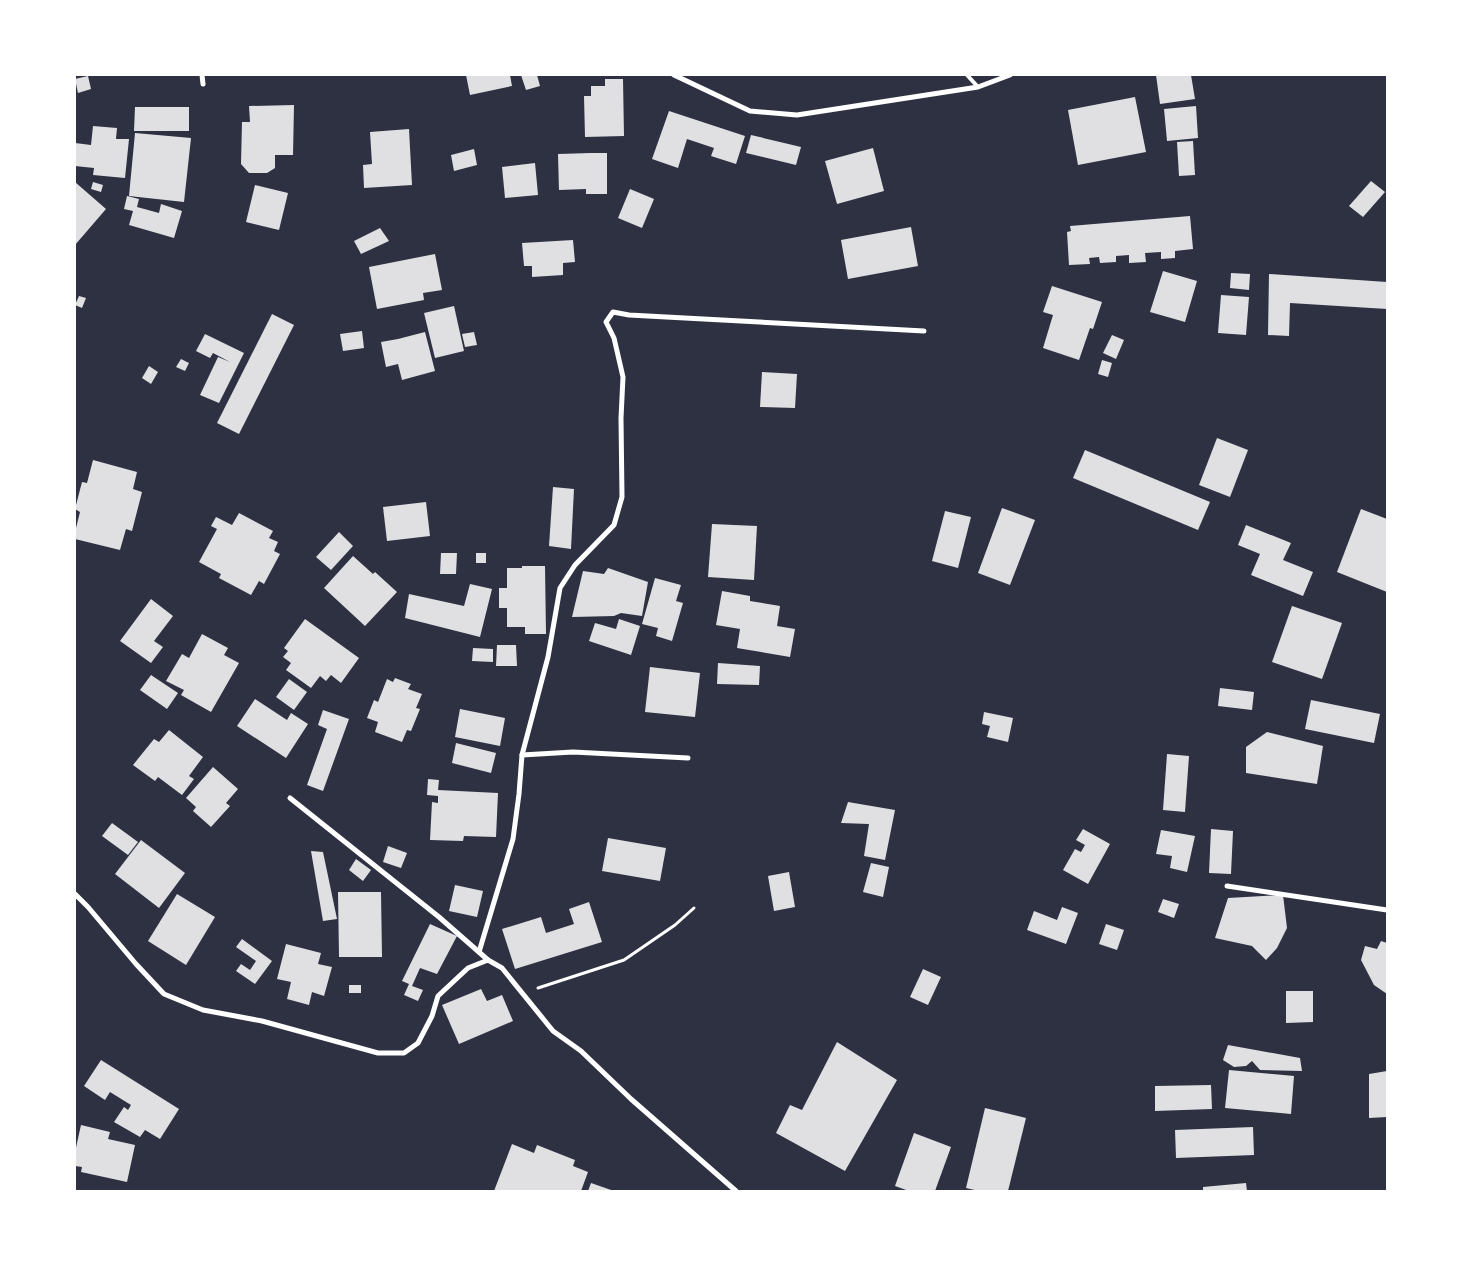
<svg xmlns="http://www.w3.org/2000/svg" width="1462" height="1266" viewBox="0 0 1462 1266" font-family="'Crimson Pro',serif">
	<rect width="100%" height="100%" fill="#2d3142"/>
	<g fill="#e0e0e3">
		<path d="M466,75H510L512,86L470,95Z"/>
		<path d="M521,75H537L540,86L526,90Z"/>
		<path d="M1156,75H1191L1195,99L1160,104Z"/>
		<path d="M88,76L91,89L78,93L75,79Z"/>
		<path d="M605,79H623L624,136L585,137L584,96H591V86H605Z"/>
		<path d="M1135,97L1146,152L1078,165L1068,110Z"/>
		<path d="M294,105L293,155H275V168L267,173H249L241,164L242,122H250L249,106Z"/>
		<path d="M1196,106L1198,138L1167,141L1164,109Z"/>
		<path d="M135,107H189V131H134Z"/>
		<path d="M669,111L745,136L736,164L711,156L714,148L687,139L678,168L652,159Z"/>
		<path d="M93,126L117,128L116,139H129L125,178L93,175L94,168L75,166V143L91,145Z"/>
		<path d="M409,129L412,185L364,188L363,165L372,164L370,132Z"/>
		<path d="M135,133L191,138L184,202L129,196Z"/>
		<path d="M751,135L801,147L796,165L746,153Z"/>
		<path d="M1193,141L1195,175L1179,176L1177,142Z"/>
		<path d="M873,148L884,191L837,204L825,161Z"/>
		<path d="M474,149L477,165L454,171L451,155Z"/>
		<path d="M591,153H607V194H586V189L559,190L558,154Z"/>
		<path d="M535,163L538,195L505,198L502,167Z"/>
		<path d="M1371,181L1385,192L1363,217L1349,206Z"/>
		<path d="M75,182L106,209L75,245Z"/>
		<path d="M93,182L103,185L101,192L91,189Z"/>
		<path d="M255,185L288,193L279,230L246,222Z"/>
		<path d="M630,189L654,199L642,228L618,218Z"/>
		<path d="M127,196L139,199L137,207L159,213L161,204L182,211L174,238L129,225L133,211L124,209Z"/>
		<path d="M1190,216L1193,249L1175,251V258L1161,259V252L1145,253L1146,262L1129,263V255L1116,256V262L1100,263L1099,257L1089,258L1090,264L1069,265L1067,232L1071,231L1070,226Z"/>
		<path d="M911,227L918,266L848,279L841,240Z"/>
		<path d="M380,228L389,241L361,254L354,241Z"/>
		<path d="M573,240L575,262L563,263V275L532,277V266H524L522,243Z"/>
		<path d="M435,254L442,290L423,293L424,300L377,309L369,267Z"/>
		<path d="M1163,271L1197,281L1185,322L1150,312Z"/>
		<path d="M1231,273L1250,274L1249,290L1230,288Z"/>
		<path d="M1269,274L1387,282V309L1290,303L1289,336L1268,335Z"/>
		<path d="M1052,286L1102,302L1093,329L1090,328L1079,360L1043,348L1053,315L1043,312Z"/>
		<path d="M1221,295L1249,297L1246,335L1218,333Z"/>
		<path d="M79,296L86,298L82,308L75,305Z"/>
		<path d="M454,306L464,351L435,358L424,313Z"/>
		<path d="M272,314L294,325L239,434L217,423Z"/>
		<path d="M362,331L364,348L343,351L340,334Z"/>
		<path d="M425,332L435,371L402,380L398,364L386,367L381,342L398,339Z"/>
		<path d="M474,332L477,345L465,347L462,334Z"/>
		<path d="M205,334L244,353L219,403L200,395L218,357L230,362L213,353L210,358L196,351Z"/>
		<path d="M1112,335L1124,340L1116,359L1103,353Z"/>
		<path d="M181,359L189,363L185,371L176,367Z"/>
		<path d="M1102,360L1112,363L1108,377L1098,374Z"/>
		<path d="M149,366L158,372L151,384L142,378Z"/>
		<path d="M762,372L797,374L795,408L760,407Z"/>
		<path d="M1217,438L1248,450L1230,497L1199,485Z"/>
		<path d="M1085,450L1210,502L1198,530L1073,478Z"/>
		<path d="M93,460L137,472L133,489L142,492L132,531L126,529L120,550L75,539V532L80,512L75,509L82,482L87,483Z"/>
		<path d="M553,487L574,489L571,549L549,546Z"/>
		<path d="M426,502L430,536L387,541L383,507Z"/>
		<path d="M1002,508L1035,520L1010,585L978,573Z"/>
		<path d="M1361,509L1387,519V592L1337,572Z"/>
		<path d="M945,511L971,517L958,568L932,561Z"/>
		<path d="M239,513L273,531L269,538L278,542L274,551L280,554L264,584L259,581L251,595L219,578L221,574L199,562L217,529L211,526L216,517L232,525Z"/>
		<path d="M712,524L757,526L754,580L708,577Z"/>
		<path d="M1246,525L1291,543L1283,560L1313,572L1303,596L1251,575L1260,554L1238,545Z"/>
		<path d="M339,532L353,546L331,570L316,557Z"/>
		<path d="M441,553H457L456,574H440Z"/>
		<rect x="476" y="553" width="10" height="10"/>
		<path d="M353,556L373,574L375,572L397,592L365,626L324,588Z"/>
		<path d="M522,566H545L546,634H525V627H507V608H499V588H507V568H522Z"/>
		<path d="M608,568L648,582L642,616L621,613L614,616L572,617L583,571L604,574Z"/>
		<path d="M655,578L681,585L676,601L683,603L672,641L656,636L658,628L642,624Z"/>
		<path d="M470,584L492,589L480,637L405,618L409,594L464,606Z"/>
		<path d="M722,591L750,596V601L780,606L777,626L795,629L790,657L737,648L740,629L716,625Z"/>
		<path d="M151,599L173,616L154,641L163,647L151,663L120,641Z"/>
		<path d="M1292,606L1342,623L1322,679L1272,662Z"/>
		<path d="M305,619L359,658L341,683L331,675L326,681L320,676L311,688L286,670L291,663L283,657L288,651L284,648Z"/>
		<path d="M619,619L640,626L631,655L589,641L595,623L616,629Z"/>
		<path d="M202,634L228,648L224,655L239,663L211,712L181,695L184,690L166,681L182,654L189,658Z"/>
		<path d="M497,645H516L517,666H496Z"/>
		<path d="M473,648L493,649V662L472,661Z"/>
		<path d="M718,663L760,666L759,685L717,684Z"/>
		<path d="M650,667L700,673L695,717L645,712Z"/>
		<path d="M151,675L178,693L167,709L140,690Z"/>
		<path d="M395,678L411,684L408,689L422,694L416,708L420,709L411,731L407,730L402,742L375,732L378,722L367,718L374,700L378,702L387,679L393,682Z"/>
		<path d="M289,679L307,692L294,710L276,697Z"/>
		<path d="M1220,688L1254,692L1252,710L1218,706Z"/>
		<path d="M255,699L287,720L291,713L308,724L286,758L237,726Z"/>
		<path d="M1311,700L1380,714L1374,743L1305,729Z"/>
		<path d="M460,709L505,718L500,746L455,737Z"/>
		<path d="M323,710L349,719L323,791L307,785L327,729L318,725Z"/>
		<path d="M984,712L1013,718L1008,742L987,737L990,726L982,724Z"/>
		<path d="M169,730L203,757L189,776L194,779L182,795L158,777L155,781L133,765L154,739L159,742Z"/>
		<path d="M1267,732L1323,746L1317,784L1246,773V747Z"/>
		<path d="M456,743L496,753L491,773L452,763Z"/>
		<path d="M1167,754L1189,756L1185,812L1163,810Z"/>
		<path d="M213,767L238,789L226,803L230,806L211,827L193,811L196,807L186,798Z"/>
		<path d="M428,779L439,780L438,790L498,793L496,837L464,836L463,841L430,840L432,802L438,803V796L427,795Z"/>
		<path d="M848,802L895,810L885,860L864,856L869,824L841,823Z"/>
		<path d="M112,823L138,842L128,855L102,836Z"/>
		<path d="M1083,829L1110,844L1088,884L1063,870L1075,849L1081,852L1085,845L1076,840Z"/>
		<path d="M1211,829L1233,831L1231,874L1209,873Z"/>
		<path d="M1161,830L1195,836L1187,872L1170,868L1172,856L1156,854Z"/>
		<path d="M608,838L666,848L660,881L602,871Z"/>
		<path d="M141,840L185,873L159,908L115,874Z"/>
		<path d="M388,846L407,853L401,868L383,862Z"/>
		<path d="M311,851L323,852L337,919L323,921Z"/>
		<path d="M356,859L371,870L363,881L349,870Z"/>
		<path d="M871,863L889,867L883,897L863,892Z"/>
		<path d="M789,872L795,907L774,911L768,876Z"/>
		<path d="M455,885L483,891L477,917L449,911Z"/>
		<path d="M338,892H381L382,957H339Z"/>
		<path d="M177,894L215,917L186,965L148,941Z"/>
		<path d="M1283,895L1287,928L1277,948L1266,960L1252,946L1215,938L1228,898Z"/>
		<path d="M1163,899L1179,904L1174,918L1158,912Z"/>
		<path d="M589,902L602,942L515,969L502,929L541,917L546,933L574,924L569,909Z"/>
		<path d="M1062,907L1078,913L1066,944L1027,930L1034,911L1057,920Z"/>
		<path d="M430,924L457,936L437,974L420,968L412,986L423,990L418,1001L404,995L409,984L402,981Z"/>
		<path d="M1106,924L1124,930L1117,950L1099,944Z"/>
		<path d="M242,939L272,961L255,984L236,971L241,964L250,970L256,961L236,947Z"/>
		<path d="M1381,941L1387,943V994L1374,985L1361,960L1365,946L1377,949Z"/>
		<path d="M286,944L321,953L318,964L332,967L324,996L312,992L309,1005L287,999L291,982L277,979Z"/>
		<path d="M923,969L941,977L928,1005L910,997Z"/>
		<rect x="349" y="985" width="12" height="8"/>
		<path d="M481,989L487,1001L502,995L513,1021L459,1044L442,1005Z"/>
		<path d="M1286,991H1313V1022L1286,1023Z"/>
		<path d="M837,1042L897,1080L845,1171L776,1133L790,1105L802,1110Z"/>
		<path d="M1228,1045L1300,1058L1302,1071L1260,1070L1252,1061L1246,1066L1234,1067L1223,1060Z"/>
		<path d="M101,1060L179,1109L160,1139L145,1130L140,1137L114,1122L124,1107L128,1110L131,1105L110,1092L105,1100L84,1086Z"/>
		<path d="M1229,1070L1294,1076L1291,1114L1225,1108Z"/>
		<path d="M1387,1071V1117L1369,1118V1074Z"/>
		<path d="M1211,1085L1212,1109L1155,1111V1086Z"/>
		<path d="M985,1108L1026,1118L1008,1191H979L966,1188Z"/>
		<path d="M81,1125L110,1132L108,1139L135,1145L127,1182L81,1172L82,1167L75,1166V1152Z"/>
		<path d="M1253,1127L1254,1155L1176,1158L1175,1130Z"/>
		<path d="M914,1133L951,1147L935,1191H909L895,1186Z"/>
		<path d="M512,1144L534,1153L537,1145L575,1160L573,1166L588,1172L581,1191H494Z"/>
		<path d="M591,1183L614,1191H588Z"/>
		<path d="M1246,1183L1247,1191H1203V1187Z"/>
	</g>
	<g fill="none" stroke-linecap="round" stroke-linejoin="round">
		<path stroke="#fff" stroke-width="3" d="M538,988L624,960L675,925L694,908"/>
		<path stroke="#fff" stroke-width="4" d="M967,75L978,87"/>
		<g stroke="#fff" stroke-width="5">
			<path d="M202,75L203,84"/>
			<path d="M674,75L750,111L797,115L978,87L1010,75"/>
			<path d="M522,755L573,752L688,758"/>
			<path d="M290,798L439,917L488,960"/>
			<path d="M1227,886L1387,910"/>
			<path d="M75,894L88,907L136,964L164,994L203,1010L262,1021L378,1053H404L418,1043L432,1016L438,996L468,968L488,960L502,968L553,1031L581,1051L631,1099L736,1191"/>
			<path d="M479,952L513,839L519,794L522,755L548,657L560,588L575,565L614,525L622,497L621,418L623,377L614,338L606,322L613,312L629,315L924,331"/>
		</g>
	</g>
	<rect width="1462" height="1266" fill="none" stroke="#ffffff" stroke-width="152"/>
</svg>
